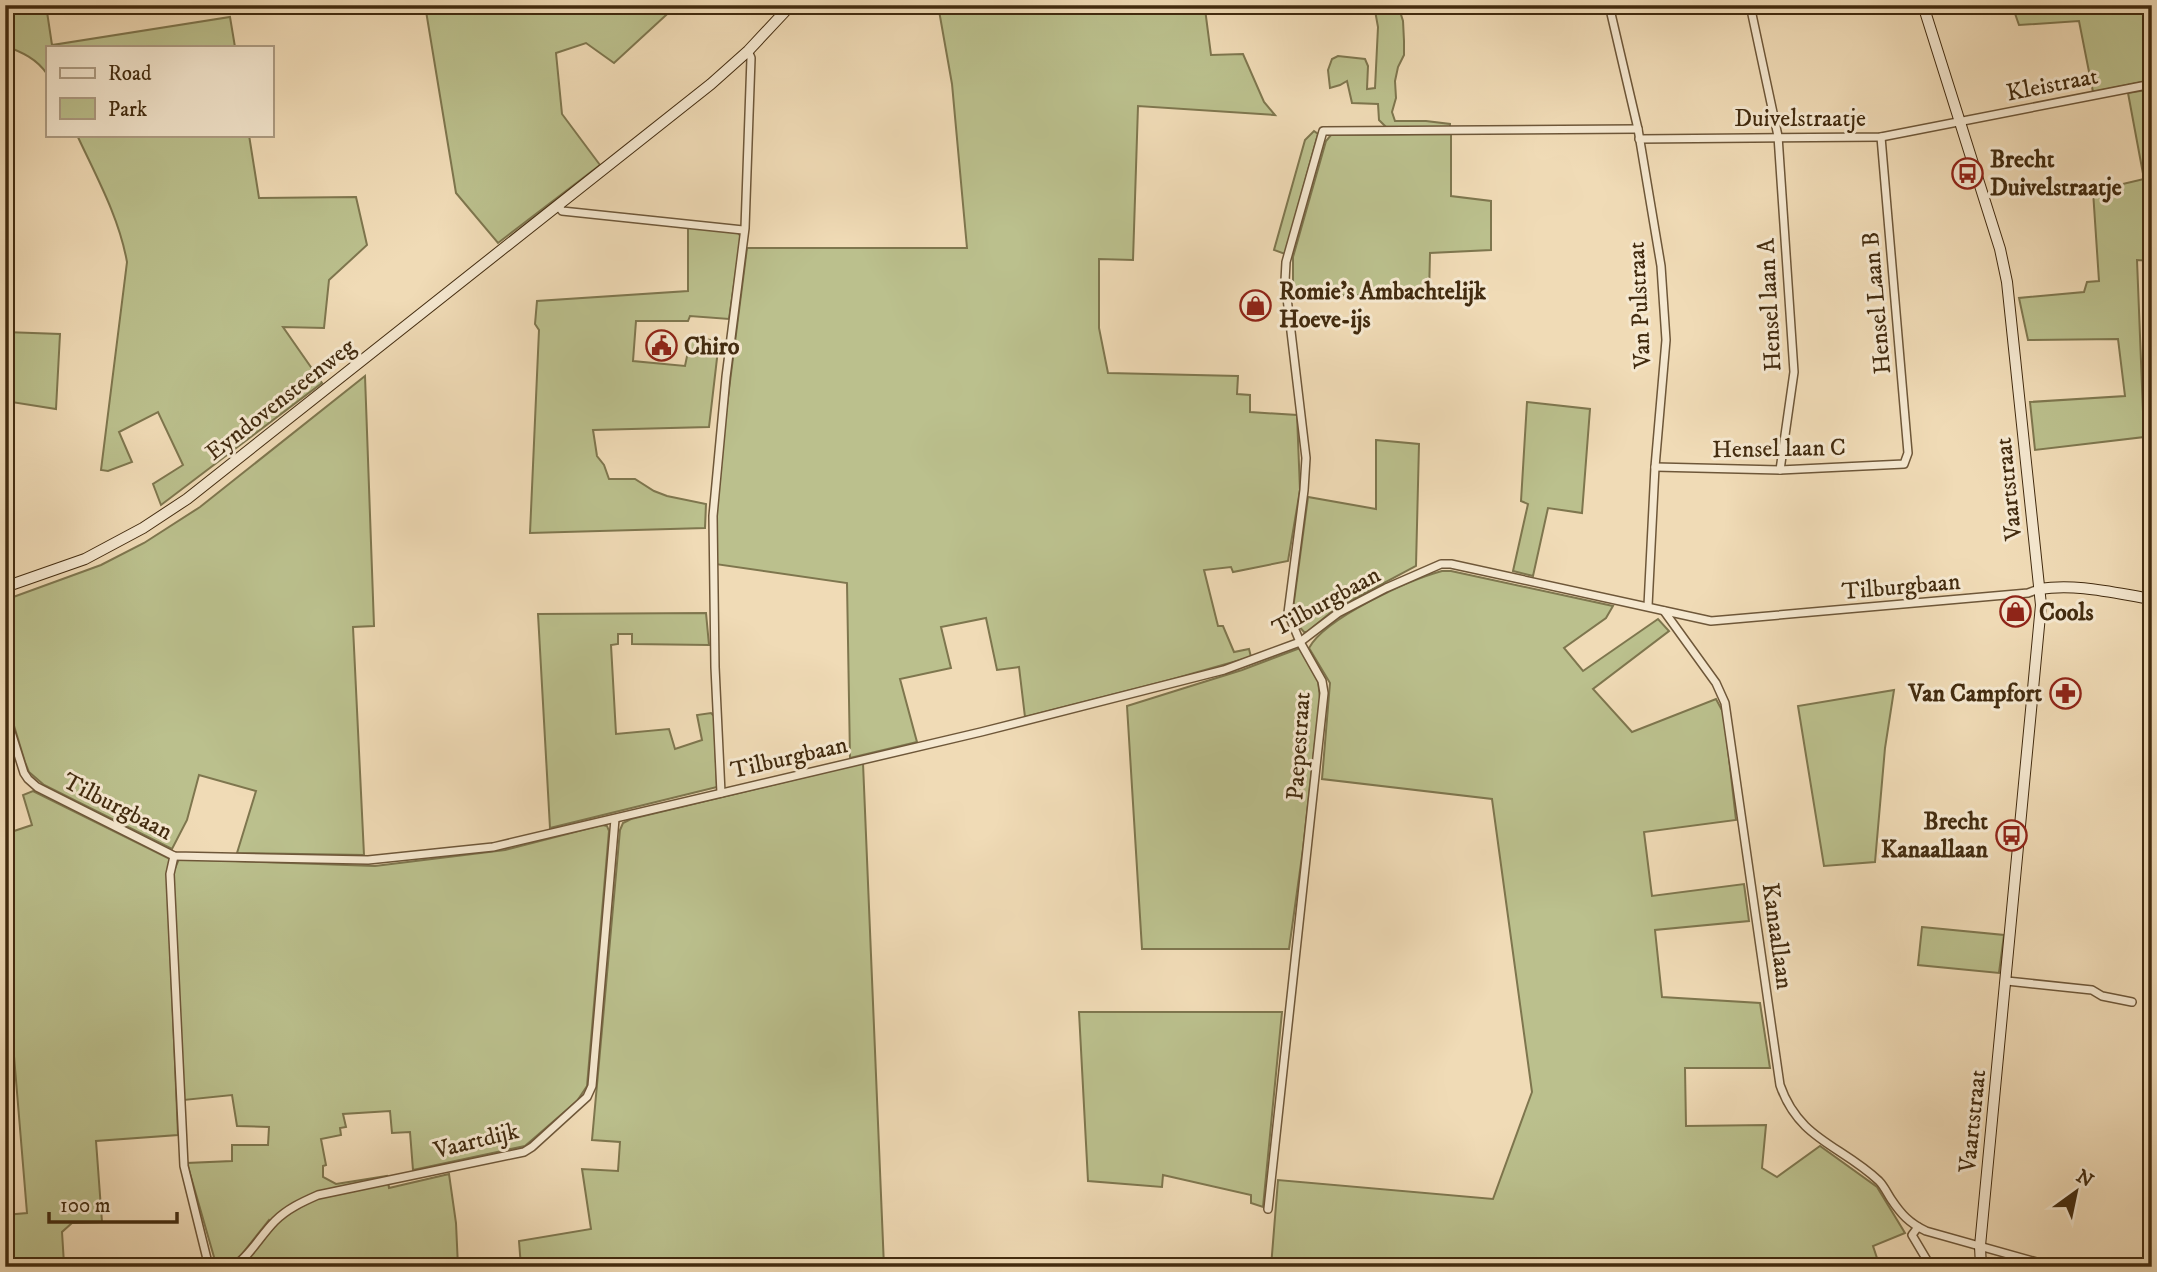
<svg xmlns="http://www.w3.org/2000/svg" width="2157" height="1272" viewBox="0 0 2157 1272" font-family="'IM FELL DW Pica',serif">
	<rect width="100%" height="100%" fill="#f0dbb6"/>
	<filter id="stains"><feTurbulence type="fractalNoise" baseFrequency=".00286" numOctaves="4"/><feColorMatrix values="0 0 0 0 .2 0 0 0 0 .09 0 0 0 0 .02 0 0 0 .5 -.17"/></filter>
	<radialGradient id="worn" r=".72"><stop offset=".6" stop-color="#630" stop-opacity="0"/><stop offset="1" stop-color="#630" stop-opacity=".3"/></radialGradient>
	<g fill="#bbc08d" stroke="#7e764e" stroke-width="2">
		<path d="M5,5H46L52,45L230,17L235,47H47V74C37,59 22,52 5,46Z"/>
		<path d="M425,5H677L614,63L586,43L556,53L562,114L600,165L498,243L456,193Z"/>
		<path d="M938,5H1226L1205,9L1211,55L1243,54L1264,102L1275,115L1138,106L1133,260L1099,259V328L1108,373L1238,376L1237,394L1250,395V412L1297,415L1300,490L1288,561L1233,572L1231,567L1204,570L1218,626H1223L1234,652L1249,649L1251,657L1166,681L1025,717L1019,667L997,670L986,618L941,627L951,668L900,679L917,742L850,758L847,583L715,564L714,529L720,460L747,248H967L952,84Z"/>
		<path d="M1374,5H1398L1403,21L1404,41V55L1398,67L1395,81L1396,98L1392,112L1395,121H1426L1450,124V127H1386L1379,120L1378,104L1352,103L1347,81L1340,85L1330,88L1328,70L1332,59L1338,56L1365,59L1368,66L1367,89L1375,88L1378,27Z"/>
		<path d="M2012,5H2152V80L2093,92L2079,21L2019,25Z"/>
		<path d="M2152,89V261L2137,260L2144,437L2035,450L2030,402L2125,396L2118,339L2028,340L2019,298L2084,292L2087,282L2099,281L2093,191L2144,179L2128,93Z"/>
		<path d="M1314,131L1318,134L1285,254L1274,250L1305,140Z"/>
		<path d="M1451,134V196L1491,201V250L1430,253L1429,296L1293,295V257L1326,141L1331,135Z"/>
		<path d="M77,135H249L259,198L356,197L367,245L329,280L324,328L283,327L322,383L161,505L153,484L183,465L158,412L119,432L132,462L108,471L101,470L127,262C119,217 96,176 77,135Z"/>
		<path d="M688,227L738,233L741,237L729,319L690,316L688,321H636L633,361L685,366L691,337L719,341L709,427L593,430L597,456L604,465L609,479H635L654,491L667,496L706,504L705,528L530,533L539,330L535,324L537,301L688,291Z"/>
		<path d="M5,332L60,334L56,409L5,401Z"/>
		<path d="M365,376L374,626L353,627L364,855L237,853L256,791L199,775L187,820L172,849L44,785L29,772L25,762L5,696V600L101,565L144,543L200,507Z"/>
		<path d="M1527,402L1590,409L1582,513L1548,508L1533,576L1513,571L1528,504L1521,501Z"/>
		<path d="M1376,440L1419,444L1416,566L1335,609L1307,632H1304L1296,623L1293,609L1308,497L1376,509Z"/>
		<path d="M1442,571H1451L1613,606L1606,618L1564,648L1583,671L1658,619L1669,631L1593,689L1632,732L1716,699L1724,714L1736,820L1644,832L1652,896L1744,884L1749,921L1655,930L1662,997L1760,1003L1770,1068H1685L1686,1126L1766,1125L1762,1168L1777,1177L1820,1146L1877,1187L1905,1233L1873,1246L1880,1267H1271L1278,1180L1493,1199L1532,1092L1492,799L1322,779L1330,683L1309,648C1325,618 1409,580 1442,571Z"/>
		<path d="M706,613L709,645L632,644V634H618V644L611,645L616,734L669,729L675,749L702,740L697,715L711,713L714,716L717,787L550,828L538,614Z"/>
		<path d="M1300,648L1318,681L1320,698L1303,849L1289,949H1142L1127,706L1242,670Z"/>
		<path d="M1894,690L1885,748L1875,862L1824,866L1798,706Z"/>
		<path d="M863,763L884,1267H521L519,1241L591,1229L582,1169L618,1171L620,1142L592,1140L620,830L623,823L631,819Z"/>
		<path d="M33,791L170,859L167,873L178,1135L96,1141L102,1222L72,1223L62,1232L64,1264L5,1266V1215L27,1213L14,1056L5,1059V834L32,825L23,795Z"/>
		<path d="M602,825L607,826L609,831L587,1086L577,1101L525,1146L413,1170L410,1132L392,1133L390,1111L343,1114L346,1127L340,1128L341,1135L321,1139L326,1165L323,1166V1177L336,1184L387,1176L389,1188L449,1174L456,1223L458,1267H240L275,1226L269,1220L238,1259L229,1264H216L187,1163L232,1161V1145H268L269,1127L237,1126L232,1095L184,1100L173,873L179,859L375,866L505,850Z"/>
		<path d="M1922,927L2004,935L1999,973L1918,965Z"/>
		<path d="M1079,1012H1282L1263,1207L1251,1203V1195L1163,1175L1162,1187L1088,1181Z"/>
	</g>
	<g fill="none" stroke-linecap="round" stroke-linejoin="round">
		<defs>
			<g id="street">
				<path d="M1609,5L1638,129L1661,266L1666,340L1655,467L1648,606"/>
				<path d="M1750,5L1778,136L1794,372L1780,470"/>
				<path d="M1639,139L1881,137L2152,84"/>
				<path d="M558,205L562,211L743,230"/>
				<path d="M1655,467L1780,470L1904,464L1908,453L1881,137"/>
				<path d="M1664,611L1716,683L1725,703L1780,1085C1799,1140 1841,1145 1879,1181C1884,1186 1887,1193 1891,1199C1901,1214 1909,1223 1926,1231L2054,1267"/>
				<path d="M5,713L24,773L28,779L37,787L174,856L368,860L493,847L981,732L1224,670L1300,642L1338,613L1386,588L1441,564H1451L1711,621L2028,593L2039,589"/>
				<path d="M721,793L715,667L713,516L726,377L745,228L751,58L748,51"/>
				<path d="M174,856L170,874L184,1166L209,1267"/>
				<path d="M2007,981L2092,990L2102,996L2132,1002"/>
				<path d="M1268,1209L1324,693L1322,681L1300,642L1288,613L1304,490L1306,458L1285,281L1286,262L1323,131L1638,129"/>
				<path d="M1918,1227L1912,1235L1931,1267"/>
				<path d="M233,1267C250,1256 260,1236 275,1221C287,1209 302,1202 318,1195L524,1152L532,1147L587,1097L592,1086L615,819"/>
			</g>
			<g id="secondary">
				<path d="M1923,5L2000,249L2007,282L2041,605L1980,1246L1981,1267"/>
				<path d="M5,587L85,559L143,528L187,499L711,84L748,51L791,5"/>
				<path d="M2039,589C2077,583 2114,593 2152,599"/>
			</g>
		</defs>
		<use href="#street" stroke="#6e5739" stroke-width="10"/>
		<use href="#secondary" stroke="#422b0f" stroke-width="12"/>
		<use href="#street" stroke="#f5e8d0" stroke-width="7"/>
		<use href="#secondary" stroke="#f5e8d0" stroke-width="10"/>
	</g>
	<defs>
		<symbol id="bus-ring" viewBox="-11 -11 22 22"><circle r="9.5" fill="#f5e8d0" stroke="#8f2418" stroke-width="1.5"/><path d="M-5-6H5V4H4V6H2V4H-2V6H-4V4H-5ZM-3.5-4V0h7V-4ZM-3.5 1.2v1.5H-2V1.2ZM2 1.2v1.5H3.5V1.2Z" fill="#8f2418"/></symbol>
		<symbol id="shop-ring" viewBox="-11 -11 22 22"><circle r="9.5" fill="#f5e8d0" stroke="#8f2418" stroke-width="1.5"/><path d="M-5-2.5h2.3a2.7 3.5 0 0 1 5.4 0H5L5.5 6h-11ZM-1.5-2.5h3a1.5 2.3 0 0 0-3 0Z" fill="#8f2418"/></symbol>
		<symbol id="civic-ring" viewBox="-11 -11 22 22"><circle r="9.5" fill="#f5e8d0" stroke="#8f2418" stroke-width="1.5"/><path d="M-.6-6.5H3V-4.5H.6V-3L4-1V1h2V6H-6V1h2V-1L-.6-3ZM-1.2 2.5V6h2.4V2.5Z" fill="#8f2418"/></symbol>
		<symbol id="pharmacy-ring" viewBox="-11 -11 22 22"><circle r="9.5" fill="#f5e8d0" stroke="#8f2418" stroke-width="1.5"/><path d="M-2-6h4v4h4v4h-4v4h-4v-4h-4v-4h4Z" fill="#8f2418"/></symbol>
	</defs>
	<g fill-rule="evenodd">
		<use href="#bus-ring" x="1950" y="156" width="35" height="35"/>
		<use href="#shop-ring" x="1238" y="288" width="35" height="35"/>
		<use href="#civic-ring" x="644" y="328" width="35" height="35"/>
		<use href="#shop-ring" x="1998" y="594" width="35" height="35"/>
		<use href="#pharmacy-ring" x="2048" y="676" width="35" height="35"/>
		<use href="#bus-ring" x="1994" y="818" width="35" height="35"/>
	</g>
	<g text-anchor="middle" stroke-width="6" stroke-linejoin="round" paint-order="stroke">
		<g font-size="24" fill="#422b0f" stroke="#f5e8d0">
			<text transform="translate(2052 84) rotate(-11)" y="8">Kleistraat</text>
			<text x="1800" y="126">Duivelstraatje</text>
			<text transform="translate(1876 303) rotate(-95)" y="8">Hensel Laan B</text>
			<text transform="translate(1639 305) rotate(-93)" y="8">Van Pulstraat</text>
			<text transform="translate(1769 305) rotate(-93)" y="8">Hensel laan A</text>
			<text transform="translate(280 399) rotate(-38)" y="8">Eyndovensteenweg</text>
			<text transform="translate(1779 448) rotate(-1)" y="8">Hensel laan C</text>
			<text transform="translate(2008 489) rotate(-96)" y="8">Vaartstraat</text>
			<text transform="translate(1901 586) rotate(-5)" y="8">Tilburgbaan</text>
			<text transform="translate(1326 601) rotate(-29)" y="8">Tilburgbaan</text>
			<text transform="translate(1298 746) rotate(-86)" y="8">Paepestraat</text>
			<text transform="translate(789 757) rotate(-13)" y="8">Tilburgbaan</text>
			<text transform="translate(118 806) rotate(27)" y="8">Tilburgbaan</text>
			<text transform="translate(1778 936) rotate(82)" y="8">Kanaallaan</text>
			<text transform="translate(1972 1121) rotate(-84)" y="8">Vaartstraat</text>
			<text transform="translate(476 1140) rotate(-14)" y="8">Vaartdijk</text>
		</g>
		<g font-size="24" font-weight="bold" fill="#422b0f" stroke="#f5e8d0" text-anchor="start">
			<text x="1990" y="167">Brecht<tspan x="1990" dy="28">Duivelstraatje</tspan></text>
			<text x="1279" y="299">Romie's Ambachtelijk<tspan x="1279" dy="28">Hoeve-ijs</tspan></text>
			<text x="684" y="354">Chiro</text>
			<text x="2039" y="620">Cools</text>
			<text x="2042" y="701" text-anchor="end">Van Campfort</text>
			<text x="1988" y="829" text-anchor="end">Brecht<tspan x="1988" dy="28">Kanaallaan</tspan></text>
		</g>
	</g>
	<rect width="2157" height="1272" fill="none" stroke="#f0dbb6" stroke-width="28"/>
	<rect x="7" y="7" width="2143" height="1258" fill="none" stroke="#422b0f" stroke-width="3.5"/>
	<rect x="14" y="14" width="2129" height="1244" fill="none" stroke="#422b0f" stroke-width="2"/>
	<rect x="46" y="46" width="228" height="91" fill="#f5e8d0" stroke="#ad9c83" stroke-width="2"/>
	<rect x="60" y="68" width="35" height="10" fill="#f5e8d0" stroke="#ad9c83" stroke-width="2"/>
	<text x="108" y="80" font-size="21" fill="#422b0f">Road</text>
	<rect x="60" y="98" width="35" height="21" fill="#bbc08d" stroke="#ad9c83" stroke-width="2"/>
	<text x="108" y="116" font-size="21" fill="#422b0f">Park</text>
	<g transform="translate(2076 1192) rotate(33)" stroke="#f5e8d0" stroke-width="5" paint-order="stroke">
	<path d="M0-5L12 26L0 18L-12 26Z" fill="#422b0f"/>
	<text y="-10" font-size="19" font-weight="bold" text-anchor="middle" fill="#422b0f">N</text>
	</g>
	<path d="M49 1212v10h128v-10" fill="none" stroke="#422b0f" stroke-width="3.5"/>
	<text x="60" y="1212" font-size="21" fill="#422b0f" stroke="#f5e8d0" stroke-width="5" paint-order="stroke">100 m</text>
	<rect width="100%" height="100%" filter="url(#stains)"/>
	<rect width="100%" height="100%" fill="url(#worn)"/>
</svg>
